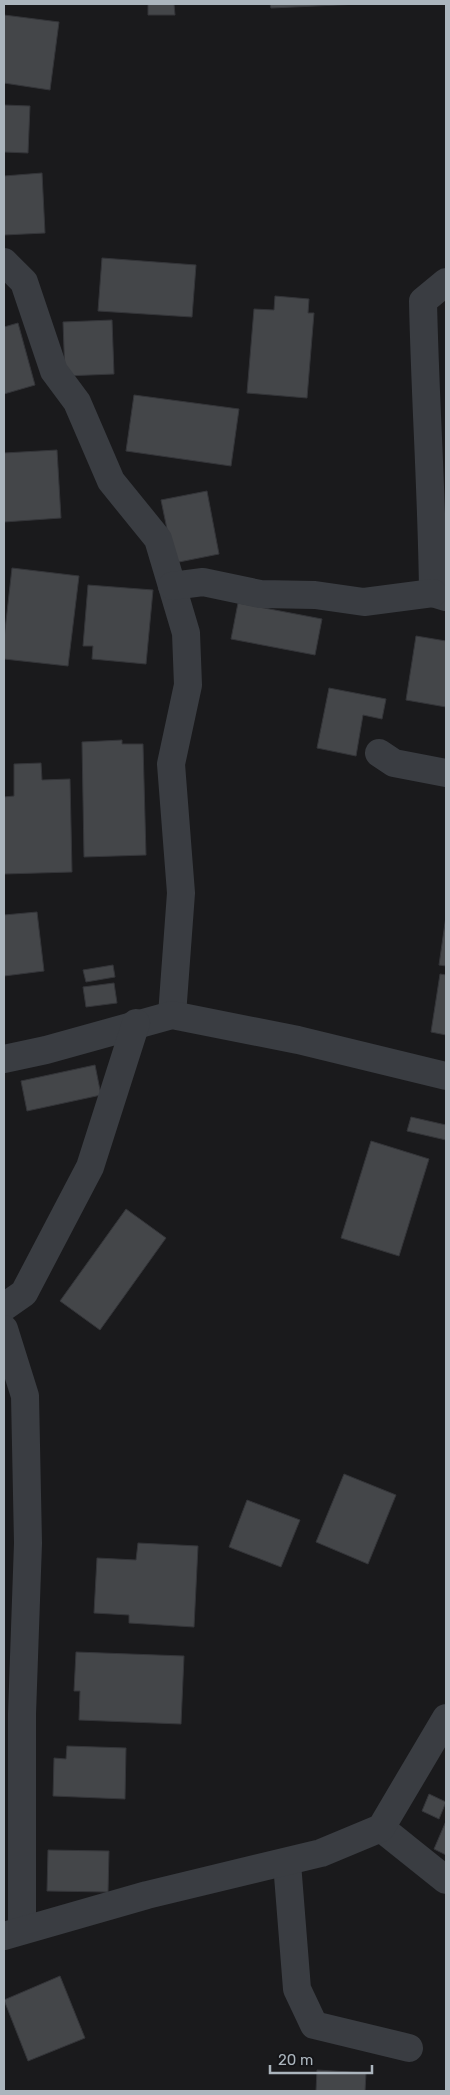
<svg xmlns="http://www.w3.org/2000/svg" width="450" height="2095" viewBox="0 0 450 2095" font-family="Rubik,sans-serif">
	<rect width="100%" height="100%" fill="#1a1a1c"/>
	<g fill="#444649" stroke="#343539">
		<path d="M148,4H174L175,15H148Z"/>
		<path d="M270,4H360L271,8Z"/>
		<path d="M4,15L59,22L50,90L4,83Z"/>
		<path d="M4,105L30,106L28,153L4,152Z"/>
		<path d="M42,173L45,233L4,235V176Z"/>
		<path d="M102,258L196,265L192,317L98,311Z"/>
		<path d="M275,296L309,299L308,313H314L307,398L247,393L254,309L274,310Z"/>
		<path d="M112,320L114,374L65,376L63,322Z"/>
		<path d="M18,323L35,385L4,394V327Z"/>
		<path d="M134,395L239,409L231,466L126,451Z"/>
		<path d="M57,450L61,518L4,522V453Z"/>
		<path d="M207,491L219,554L174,563L161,500Z"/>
		<path d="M12,568L79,576L68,666L4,659V639Z"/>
		<path d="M88,585L153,590L146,664L92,659L93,646H83Z"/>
		<path d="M238,603L322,619L315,655L231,639Z"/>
		<path d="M416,636L446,641V707L406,700Z"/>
		<path d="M329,688L386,699L382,719L363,715L356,756L317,748Z"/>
		<path d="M122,740V744H143L146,855L84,857L82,742Z"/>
		<path d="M41,763L42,780L70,779L72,872L4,874V797L14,796V764Z"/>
		<path d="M37,912L44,971L4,976V915Z"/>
		<path d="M446,916V966L439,965Z"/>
		<path d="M113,965L115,977L86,982L83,970Z"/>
		<path d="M440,974L446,975V1035L431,1032Z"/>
		<path d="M114,983L117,1003L86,1007L83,987Z"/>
		<path d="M95,1065L101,1095L27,1111L21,1081Z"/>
		<path d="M411,1117L446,1125V1140L407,1131Z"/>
		<path d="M371,1141L429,1159L399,1256L341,1238Z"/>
		<path d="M126,1209L166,1238L100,1330L60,1301Z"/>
		<path d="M344,1474L396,1495L368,1564L316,1542Z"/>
		<path d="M247,1500L300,1520L281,1567L229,1547Z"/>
		<path d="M138,1543L198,1546L194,1627L129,1623V1615L94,1613L97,1558L136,1560Z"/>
		<path d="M76,1652L184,1656L181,1724L79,1720L80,1691H74Z"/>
		<path d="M67,1746L126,1748L125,1799L53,1796L54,1758L66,1759Z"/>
		<path d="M429,1794L446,1802L439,1819L422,1811Z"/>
		<path d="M446,1821V1855L434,1849Z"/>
		<path d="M48,1850L109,1851L108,1892L47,1891Z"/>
		<path d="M60,1976L85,2038L28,2061L4,2000Z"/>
		<path d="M317,2070L366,2073L365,2091H316Z"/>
	</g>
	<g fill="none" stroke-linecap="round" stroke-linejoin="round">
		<g stroke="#3a3d42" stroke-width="28">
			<path d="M4,262L24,282L54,371L77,402L111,481L158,539L186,633L188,685L171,764L181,893L172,1015"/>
			<path d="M446,282L423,301C425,398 432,495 433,593L446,597"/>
			<path d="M172,586L203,582L260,594L315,595L364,602L433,593"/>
			<path d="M379,753L394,763L446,773"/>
			<path d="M4,1059L46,1050L172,1015L298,1040L446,1076"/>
			<path d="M4,1307L24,1293L90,1167L136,1023"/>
			<path d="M4,1329L25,1396L28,1543L22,1714V1929"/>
			<path d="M381,1828L446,1880"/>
			<path d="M287,1863L297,1989L314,2025L409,2048"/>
			<path d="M4,1936L147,1895L321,1853L381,1828L446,1718"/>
		</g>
	</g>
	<rect width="450" height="2095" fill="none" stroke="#abb5bd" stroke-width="10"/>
	<path d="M270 2065v8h102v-8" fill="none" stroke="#abb5bd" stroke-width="2.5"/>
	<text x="278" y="2065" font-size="15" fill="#abb5bd" stroke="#151518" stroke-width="4" paint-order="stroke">20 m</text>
</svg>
